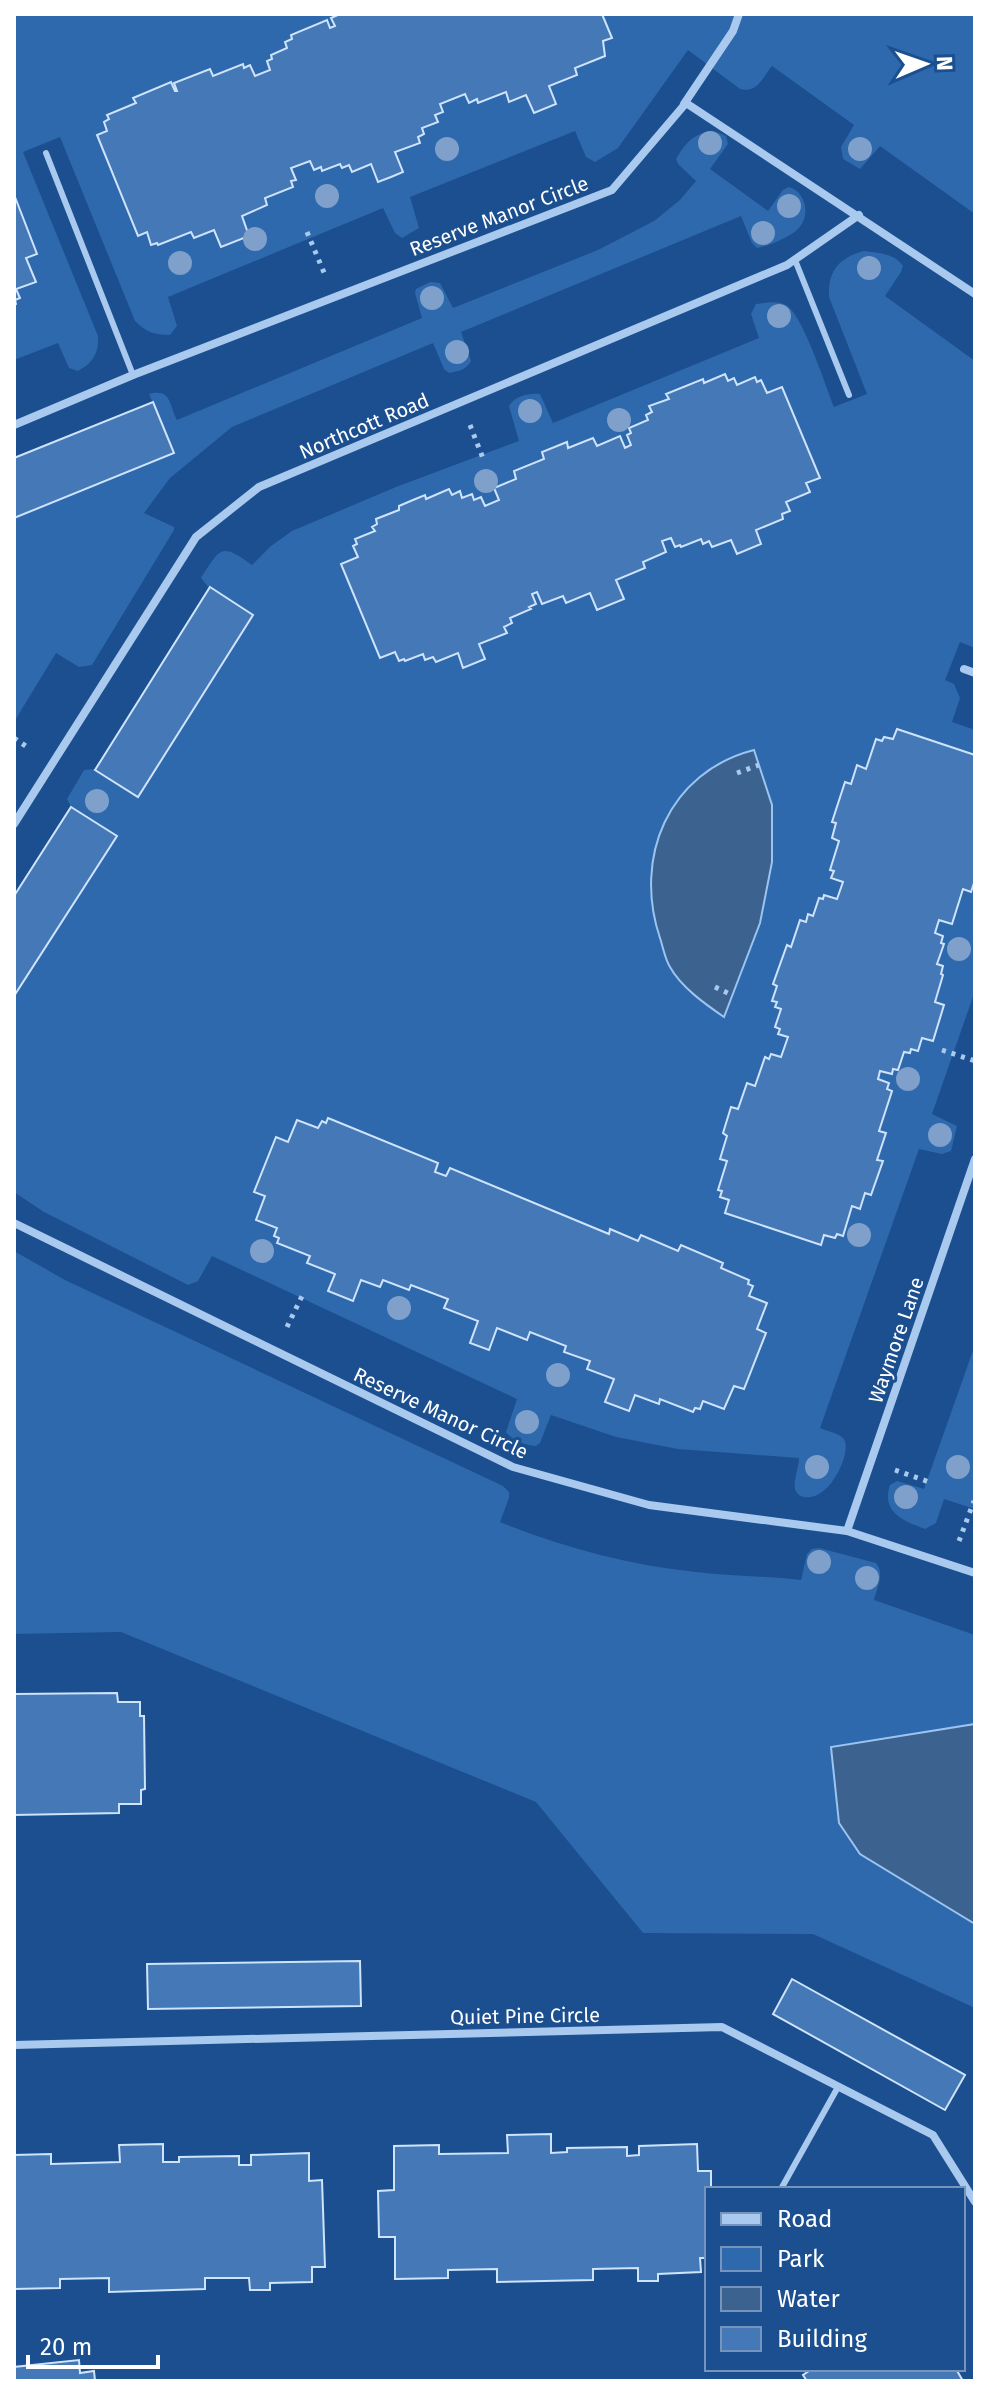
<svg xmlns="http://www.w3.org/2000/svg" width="989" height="2395" viewBox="0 0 989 2395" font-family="'Fira Sans',sans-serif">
	<rect width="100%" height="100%" fill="#1b4f8f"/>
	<g fill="#2e69ad">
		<path d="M14,14H975V214L880,146L860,169L843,159L841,147L854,125L772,66C762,78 758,93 740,89L688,50L618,148L595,162L586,157L575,131L410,197L419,228L402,238L395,233L383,208L168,297L177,326L170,335C154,335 146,332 135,321L60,137L23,152L98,336C99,353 93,363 78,371L69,368L58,343L14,360Z"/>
		<path d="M714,131L726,136L728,144L710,169L768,211L783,190L789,187C806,192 811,216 798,229C790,237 769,246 757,248L752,243L741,216L461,332L471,361C466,370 459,371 449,373L444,369L433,343L232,427L170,478L144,513L174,527V530L92,665L79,667L56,653L14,722V463L156,409L149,394C171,388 169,404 177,420L422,318L415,293L416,289L430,282L440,283L453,308L598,250L654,221L680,200L696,181L678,164L676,159C686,142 694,133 714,131Z"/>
		<path d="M864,251C878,253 894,253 903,266L901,272L885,296L975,361V648L960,642L945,680L954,684L960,698L952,722L975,730V991L932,1114L957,1126L951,1151L942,1154L919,1149L820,1428C827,1431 838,1433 843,1438C854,1449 830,1502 805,1497C800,1497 796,1493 795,1489C793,1481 799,1467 799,1458L678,1449L616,1437L551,1415L540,1443L536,1446C526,1446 512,1440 506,1432L517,1399L212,1256L198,1281L188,1285L44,1212L14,1192V896L71,807L67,799L84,770L95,769L209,588L201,578C221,547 221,543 252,565L271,546L292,531L396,487L519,441L509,406C515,396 529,393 540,394L553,423L759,338L751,314L756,304C767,303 776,300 786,305C803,315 826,387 834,407L867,394L829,297C828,270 839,258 864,251Z"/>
		<path d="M14,1251L65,1280L503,1486L509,1492V1498L500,1522C562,1547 629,1565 696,1572C731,1576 766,1576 801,1580L807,1554L812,1549L819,1548L876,1563C885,1573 877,1588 874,1600L975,1635V1724L832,1747L860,1854L975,1924V2008L813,1934L643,1933L536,1802L121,1632L14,1634Z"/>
		<path d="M975,1345V1509L944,1499L936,1523L925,1529C903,1521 881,1512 890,1485L897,1481L924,1489Z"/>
	</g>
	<g fill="#3c6290" stroke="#9cc4f0" stroke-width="2">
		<path d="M754,750L772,805V862L760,923L724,1017C705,1004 681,987 670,967C665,959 663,947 660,938C633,858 668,772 754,750Z"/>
		<path d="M975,1724V1924L860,1854L839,1823L831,1747Z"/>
	</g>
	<g fill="#4478b7" stroke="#cfe3fa" stroke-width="2">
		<path d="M340,14H602L612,38L603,41L605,56L575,68L577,75L549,86L556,104L534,113L526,95L509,102L506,92L478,103L477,99L469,103L465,94L440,104L443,112L435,115L438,122L422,128L424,134L418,137L420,143L395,152L403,172L391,177L378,182L371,164L352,172L349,165L342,168L340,164L322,171L321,167L314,170L310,161L291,168L296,180L291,181L293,187L265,198L267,205L242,216L249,236L221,247L214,230L194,238L191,232L158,245L157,243L151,245L147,232L138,236L97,135L107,131L104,122L109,119L107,115L136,103L133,98L171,82L175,91H177L174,83L210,69L213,76L243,64L244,68L250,65L255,76L270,70L267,61L272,59L271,55L287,48L285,42L292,39L291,35L327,20L330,28L335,26L331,18Z"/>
		<path d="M15,197L37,254L26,258L36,282L16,289L20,298L15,300L16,304L14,305Z"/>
		<path d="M725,374L728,381L734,378L737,385L755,377L757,382L761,380L767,393L782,387L820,478L806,483L810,492L786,502L790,511L782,514L783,519L756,530L761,544L737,554L731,540L712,547L709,541L703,544L701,539L681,547L680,545L675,547L671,538L662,541L666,552L643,562L645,568L616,580L624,599L597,610L590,593L566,603L563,596L542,604L537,592L532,594L536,604L529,607L531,609L510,618L512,623L504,627L507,633L479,644L485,659L463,668L458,653L436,662L433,657L425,660L423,654L405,661L404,659L399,661L395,652L380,658L341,564L358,557L353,546L357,544L355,539L375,531L372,527L377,524L376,519L399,510V506L413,500L425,495L426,499L449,489L452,495L460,491L462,498L472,494L474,500L481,497L485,506L499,500L494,488L516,479L514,471L544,459L542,452L567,442L568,448L593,438L597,446L620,436L625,448L631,445L627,435L631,433L629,428L648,420L646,415L652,412L649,406L669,399L666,394L703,379L704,383Z"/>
		<path d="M153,402L174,453L14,518V458Z"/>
		<path d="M210,587L253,615L138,797L95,770Z"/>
		<path d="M897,729L975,755V880L971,892L963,889L952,924L939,920L935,933L943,936L941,943L944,944L937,964L943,966L941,974L943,975L935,1002L944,1005L933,1041L922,1038L918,1051L911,1049L910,1053L904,1052L898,1070L893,1069L892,1074L880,1071L878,1079L889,1083L887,1089L892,1091L879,1131L886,1133L877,1160L883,1161L871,1195L865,1193L860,1209L852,1206L843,1236L837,1234L835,1238L824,1235L821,1245L725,1213L729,1200L720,1197L722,1191L718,1190L727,1161L720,1159L727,1136L723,1133L731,1107L738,1109L747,1083L755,1086L765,1057L769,1059L771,1054L781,1057L788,1037L778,1034L780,1029L775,1027L781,1009L775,1007L777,1002L772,1001L777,986L773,984L787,945L791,947L800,920L806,922L808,914L813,916L819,898L823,899L824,895L837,899L843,882L831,878L834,871L830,870L839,841L832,838L836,823L832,822L845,782L851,784L857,765L866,769L876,739L882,741L884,737L893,739Z"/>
		<path d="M71,807L117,836L14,996V896Z"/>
		<path d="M328,1118L438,1163L435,1172L446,1176L450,1168L609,1234L610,1229L638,1241L641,1235L678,1251L681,1245L723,1263L721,1268L749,1280L748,1284L753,1286L749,1296L767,1303L757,1329L766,1333L744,1389L734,1386L724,1409L703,1401L700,1409L695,1408L693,1412L660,1399L659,1404L635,1395L629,1411L605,1402L614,1379L587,1369L590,1361L564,1352L566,1346L530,1332L527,1340L497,1328L489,1350L470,1343L478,1321L444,1308L448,1299L411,1285L409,1290L383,1280L380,1287L361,1280L353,1301L328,1291L335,1274L307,1263L310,1256L277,1243L279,1238L274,1236L277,1228L256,1220L265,1196L254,1192L276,1137L288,1142L297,1120L318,1128L322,1121L326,1123Z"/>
		<path d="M117,1693L118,1702H140V1716H144L145,1789L141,1790V1804H119V1813L14,1815V1694Z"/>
		<path d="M360,1961L361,2006L148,2009L147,1964Z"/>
		<path d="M792,1979L965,2075L945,2110L773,2014Z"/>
		<path d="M551,2134V2153L567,2152V2148L627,2147V2156L639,2155V2146L697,2144L698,2171H711V2189H707V2258H700L701,2272L658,2274V2281H638V2268L593,2269V2280L497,2282V2269L448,2270V2278L395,2279V2237H379L378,2191L394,2190V2146L439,2145V2154L508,2153L507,2135Z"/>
		<path d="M163,2144V2162H179V2157L239,2156V2165H251V2155L309,2153V2181L322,2180L325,2267H312V2282L270,2283V2290H250L249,2278H205V2289L109,2292V2278L60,2279V2288L14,2289V2155L51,2154V2164L120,2162L119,2145Z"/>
		<path d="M79,2360L80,2373L94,2371L95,2381H14V2367Z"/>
		<path d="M812,2369H956L963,2381H807L803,2375Z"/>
	</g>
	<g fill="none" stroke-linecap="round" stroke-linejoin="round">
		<g stroke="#a9c9ee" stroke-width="5" stroke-dasharray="4 6" stroke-linecap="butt">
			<path d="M307,232L325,275"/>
			<path d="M470,425L484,461"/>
			<path d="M14,738L30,749"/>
			<path d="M737,773L759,765"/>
			<path d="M715,987L732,995"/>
			<path d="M942,1050L975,1061"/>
			<path d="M287,1327L304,1292"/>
			<path d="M895,1470L932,1483"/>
			<path d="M959,1541L974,1501"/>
		</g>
		<g stroke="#a9c9ee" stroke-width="6">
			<path d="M46,153L133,375"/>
			<path d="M795,260L849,395"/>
			<path d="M781,2189L838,2087"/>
		</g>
		<g stroke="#a9c9ee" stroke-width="8">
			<path d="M684,104L733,31L739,14"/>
			<path d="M14,425L133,375L612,190L686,103L975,294"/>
			<path d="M964,669L975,673"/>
			<path d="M14,824L196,537L259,487L787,265L859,215"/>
			<path d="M14,1223L513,1467L649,1505L847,1531L975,1573"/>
			<path d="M847,1531L975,1159"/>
			<path d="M14,2045L722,2027L933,2135L975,2202"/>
		</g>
	</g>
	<g fill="#7ea0ca">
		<circle cx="710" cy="143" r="12"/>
		<circle cx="447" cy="149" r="12"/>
		<circle cx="860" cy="149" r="12"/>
		<circle cx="327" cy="196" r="12"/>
		<circle cx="789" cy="206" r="12"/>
		<circle cx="763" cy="233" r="12"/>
		<circle cx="255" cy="239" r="12"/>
		<circle cx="180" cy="263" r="12"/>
		<circle cx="869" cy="268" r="12"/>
		<circle cx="432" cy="298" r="12"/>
		<circle cx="779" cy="316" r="12"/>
		<circle cx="457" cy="352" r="12"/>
		<circle cx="530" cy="411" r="12"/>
		<circle cx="619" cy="420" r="12"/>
		<circle cx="486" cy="481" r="12"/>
		<circle cx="97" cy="801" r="12"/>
		<circle cx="959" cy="949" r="12"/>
		<circle cx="908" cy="1079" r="12"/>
		<circle cx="940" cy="1135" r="12"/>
		<circle cx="859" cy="1235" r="12"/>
		<circle cx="262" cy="1251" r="12"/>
		<circle cx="399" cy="1308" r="12"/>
		<circle cx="558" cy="1375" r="12"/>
		<circle cx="527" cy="1422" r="12"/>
		<circle cx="817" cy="1467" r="12"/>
		<circle cx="958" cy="1467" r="12"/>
		<circle cx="906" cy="1497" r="12"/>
		<circle cx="819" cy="1562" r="12"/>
		<circle cx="867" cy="1578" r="12"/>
	</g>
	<g text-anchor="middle" stroke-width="6" stroke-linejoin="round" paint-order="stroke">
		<g font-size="20" fill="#fff" stroke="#1b4f8f">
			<text transform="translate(499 216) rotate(-21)" y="7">Reserve Manor Circle</text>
			<text transform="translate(364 426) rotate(-23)" y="7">Northcott Road</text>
			<text transform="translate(896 1340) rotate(-71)" y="7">Waymore Lane</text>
			<text transform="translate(441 1413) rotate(25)" y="7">Reserve Manor Circle</text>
			<text transform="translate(525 2016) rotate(-1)" y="7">Quiet Pine Circle</text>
		</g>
	</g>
	<rect width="989" height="2395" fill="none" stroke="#ffffff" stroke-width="32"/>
	<rect x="705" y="2187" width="260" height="184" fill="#1b4f8f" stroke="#7695bc" stroke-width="2"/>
	<rect x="721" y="2213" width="40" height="12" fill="#a9c9ee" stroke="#7695bc" stroke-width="2"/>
	<text x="777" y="2227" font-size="24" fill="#ffffff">Road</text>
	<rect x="721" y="2247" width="40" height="24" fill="#2e69ad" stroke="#7695bc" stroke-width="2"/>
	<text x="777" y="2267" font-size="24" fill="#ffffff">Park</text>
	<rect x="721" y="2287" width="40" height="24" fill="#3c6290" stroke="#7695bc" stroke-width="2"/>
	<text x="777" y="2307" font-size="24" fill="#ffffff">Water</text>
	<rect x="721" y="2327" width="40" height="24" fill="#4478b7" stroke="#7695bc" stroke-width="2"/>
	<text x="777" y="2347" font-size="24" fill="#ffffff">Building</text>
	<g transform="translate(925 64) rotate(88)" stroke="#1b4f8f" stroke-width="6" paint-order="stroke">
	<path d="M0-6L14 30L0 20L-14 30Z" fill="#ffffff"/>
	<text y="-12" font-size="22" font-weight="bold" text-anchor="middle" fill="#ffffff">N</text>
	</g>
	<path d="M28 2355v12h130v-12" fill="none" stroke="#ffffff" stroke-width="4"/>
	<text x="40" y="2355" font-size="24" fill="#ffffff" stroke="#1b4f8f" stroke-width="6" paint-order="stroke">20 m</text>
</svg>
